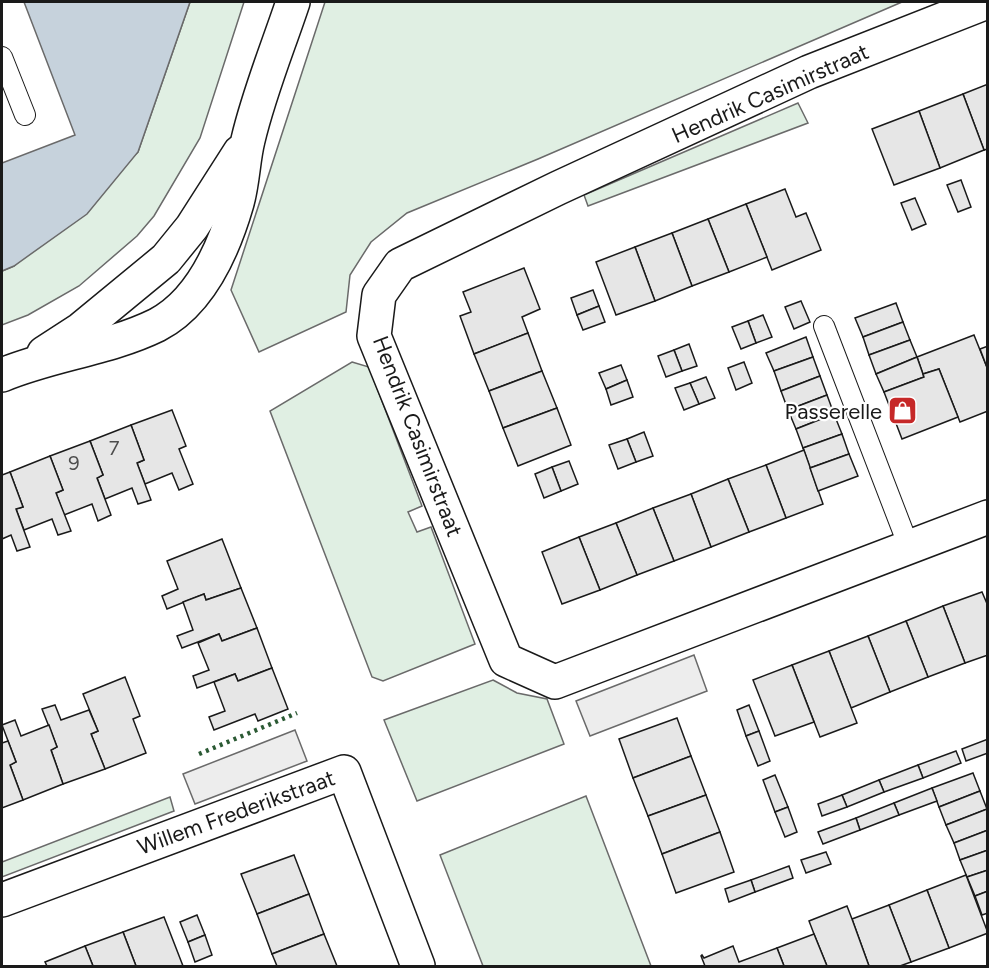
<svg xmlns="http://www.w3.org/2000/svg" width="989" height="968" viewBox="0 0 989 968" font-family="Figtree,sans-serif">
	<rect width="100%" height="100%" fill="#fff"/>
	<g fill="#e0efe3" stroke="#6a6a6a" stroke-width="1.5">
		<path d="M190,2H244L200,138L154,216L137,236L79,286L28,315L2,325V271L14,266L138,152Z"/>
		<path d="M325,2H902L538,159L407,213L371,242L350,275L346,312L259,352L231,290Z"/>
		<path d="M798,103L808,123L588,206L584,195Z"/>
		<path d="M352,362L369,367L422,506L408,512L417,532L431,527L475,644L383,681L372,677L270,411Z"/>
		<path d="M493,680L517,693L547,699L564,744L417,801L384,720Z"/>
		<path d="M586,796L651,966H483L440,855Z"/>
		<path d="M170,797L174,811L2,877V862Z"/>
	</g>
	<g fill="#ededed" stroke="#6a6a6a" stroke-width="1.5">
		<path d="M694,655L707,691L590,736L576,701Z"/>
		<path d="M295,730L307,761L195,804L183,774Z"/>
	</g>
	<path fill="#c6d2dc" stroke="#6a6a6a" stroke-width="1.5" d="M24,2H190L138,152L87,214L14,266L2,271V163L75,135Z"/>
	<g fill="#e6e6e6" stroke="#1a1a1a" stroke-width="1.5">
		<path d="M988,84V149L984,150L963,94Z"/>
		<path d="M963,94L984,150L940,168L919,111Z"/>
		<path d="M919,111L940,168L894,185L872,129Z"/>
		<path d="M961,180L971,207L958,212L947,185Z"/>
		<path d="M785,189L796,217L806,213L821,250L772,270L746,204Z"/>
		<path d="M915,198L926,224L912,230L901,203Z"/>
		<path d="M746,204L767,257L729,272L708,219Z"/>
		<path d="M708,219L729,272L692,286L672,233Z"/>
		<path d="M672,233L692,286L655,301L635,247Z"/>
		<path d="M635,247L655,301L616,315L596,262Z"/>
		<path d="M524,268L540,309L522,317L528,333L474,354L460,316L471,312L463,292Z"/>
		<path d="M593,290L599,306L577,315L571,298Z"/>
		<path d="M801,301L810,322L794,329L785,307Z"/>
		<path d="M896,303L903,322L863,337L855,318Z"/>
		<path d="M599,306L605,322L583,330L577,315Z"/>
		<path d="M763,315L772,337L756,343L748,321Z"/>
		<path d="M748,321L756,343L741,349L732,327Z"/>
		<path d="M903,322L910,340L869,355L863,337Z"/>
		<path d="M528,333L542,371L489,391L474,354Z"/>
		<path d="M974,335L988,370V411L960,422L939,369L923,374L917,357Z"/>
		<path d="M806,337L813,357L774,371L766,353Z"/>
		<path d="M910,340L917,357L876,374L869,355Z"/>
		<path d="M689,344L697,366L682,371L674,350Z"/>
		<path d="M988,346V370L980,349Z"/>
		<path d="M674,350L682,371L666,377L658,356Z"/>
		<path d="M813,357L820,376L781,391L774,371Z"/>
		<path d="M917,357L924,377L884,392L876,374Z"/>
		<path d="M744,362L752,383L736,390L728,368Z"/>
		<path d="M621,365L627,380L606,389L599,373Z"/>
		<path d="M939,369L958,417L902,439L884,392L924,377L923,374Z"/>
		<path d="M542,371L557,408L503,428L489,391Z"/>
		<path d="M820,376L827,395L788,410L781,391Z"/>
		<path d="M706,377L715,398L699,404L690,383Z"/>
		<path d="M627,380L633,397L611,405L606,389Z"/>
		<path d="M690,383L699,404L684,410L675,388Z"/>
		<path d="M827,395L834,414L796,429L788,410Z"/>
		<path d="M557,408L571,445L518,466L503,428Z"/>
		<path d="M172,410L186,446L179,449L193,484L179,490L172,473L145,484L137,463L144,460L131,425Z"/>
		<path d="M834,414L842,434L803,448L796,429Z"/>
		<path d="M131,425L144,460L137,463L151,500L138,504L132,488L105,499L97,478L103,475L90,441Z"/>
		<path d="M644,432L653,456L636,462L627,439Z"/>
		<path d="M842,434L849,454L810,468L803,448Z"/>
		<path d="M627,439L636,462L618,469L609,445Z"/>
		<path d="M90,441L103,475L97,478L111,515L98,521L92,504L64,515L56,493L63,490L50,456Z"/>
		<path d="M804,450L823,504L786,518L766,465Z"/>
		<path d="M849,454L858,476L818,491L810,468Z"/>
		<path d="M50,456L63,490L56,493L71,531L58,535L52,519L24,530L16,509L23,507L10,472Z"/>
		<path d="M569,461L578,484L561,491L552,467Z"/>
		<path d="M766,465L786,518L749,532L728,479Z"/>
		<path d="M552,467L561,491L544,498L535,474Z"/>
		<path d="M10,472L23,507L16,509L30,547L17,551L11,535L2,539V475Z"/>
		<path d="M728,479L749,532L711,547L691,494Z"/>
		<path d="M691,494L711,547L674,561L653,508Z"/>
		<path d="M653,508L674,561L637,575L616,523Z"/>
		<path d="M616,523L637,575L600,590L579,537Z"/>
		<path d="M579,537L600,590L562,604L542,552Z"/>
		<path d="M222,539L241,588L206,600L204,594L167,609L162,596L178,589L167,561Z"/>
		<path d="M241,588L257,628L222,641L219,634L182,648L177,636L193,630L183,602L204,594L206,600Z"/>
		<path d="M982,592L988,606V655L965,663L943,606Z"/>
		<path d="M943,606L965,663L928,677L906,621Z"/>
		<path d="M906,621L928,677L890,692L868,636Z"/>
		<path d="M257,628L272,668L238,681L235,674L197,688L193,676L209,670L198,643L219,634L222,641Z"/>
		<path d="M868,636L890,692L851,708L829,651Z"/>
		<path d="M829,651L857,723L820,737L792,665Z"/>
		<path d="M792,665L814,722L775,736L753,680Z"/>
		<path d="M272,668L288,709L258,721L255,714L214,730L209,717L225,711L214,682L235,674L238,681Z"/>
		<path d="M125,677L140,716L133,719L146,753L105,769L91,734L98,731L83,694Z"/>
		<path d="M55,705L61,720L89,710L98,731L91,734L105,769L63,784L51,750L57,747L42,709Z"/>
		<path d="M749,705L759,731L746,736L737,710Z"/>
		<path d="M677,718L691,756L633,778L619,739Z"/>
		<path d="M15,720L21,736L49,725L57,747L51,750L63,784L23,800L10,765L16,762L2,725Z"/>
		<path d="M759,731L770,761L758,766L746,736Z"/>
		<path d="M988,739V753L966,761L962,749Z"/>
		<path d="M8,741L16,762L10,765L23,800L2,808V743Z"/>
		<path d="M956,751L961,763L923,778L918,765Z"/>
		<path d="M691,756L706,795L648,816L633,778Z"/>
		<path d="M918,765L923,778L884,792L879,780Z"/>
		<path d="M973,773L980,791L939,807L932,788Z"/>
		<path d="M775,775L788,807L775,812L763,780Z"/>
		<path d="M879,780L884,792L847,807L842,795Z"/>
		<path d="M932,788L937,801L899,815L894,803Z"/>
		<path d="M980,791L987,809L946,825L939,807Z"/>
		<path d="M706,795L720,832L662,854L648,816Z"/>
		<path d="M842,795L847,807L822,816L818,804Z"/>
		<path d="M894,803L899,815L860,830L856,818Z"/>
		<path d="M788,807L797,832L785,837L775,812Z"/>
		<path d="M987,809L988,830L954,843L946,825Z"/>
		<path d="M856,818L860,830L823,844L818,832Z"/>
		<path d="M988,830V850L960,860L954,843Z"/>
		<path d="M720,832L734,872L676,893L662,854Z"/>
		<path d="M988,850V870L967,877L960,860Z"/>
		<path d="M826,852L831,864L806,873L801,860Z"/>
		<path d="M294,855L309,894L257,914L241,874Z"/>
		<path d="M789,866L793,878L755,892L751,880Z"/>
		<path d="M988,870V891L975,896L967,877Z"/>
		<path d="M966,875L988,933L949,948L927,890Z"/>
		<path d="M751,880L755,892L729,902L725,889Z"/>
		<path d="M927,890L949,948L911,962L889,905Z"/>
		<path d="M988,891V913L982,915L975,896Z"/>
		<path d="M309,894L324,934L272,954L257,914Z"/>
		<path d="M889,905L911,962L900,966H869L852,919Z"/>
		<path d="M847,906L852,919L869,966H827L814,934L809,921Z"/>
		<path d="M197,915L205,935L188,942L180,922Z"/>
		<path d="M164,917L183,966H136L123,932Z"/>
		<path d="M123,932L136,966H93L85,946Z"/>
		<path d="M324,934L337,966H277L272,954Z"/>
		<path d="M814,934L827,966H784L777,948Z"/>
		<path d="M205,935L212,955L195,962L188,942Z"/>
		<path d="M85,946L93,966H47L45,962Z"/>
		<path d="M733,946L739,962L777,948L784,966H705L701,956L702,955L704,958Z"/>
	</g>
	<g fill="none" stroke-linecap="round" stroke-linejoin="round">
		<defs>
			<g id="service">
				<path d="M2,57L25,115"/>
				<path d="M824,326L909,547"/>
			</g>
			<g id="minor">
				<path d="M987,2L809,72L558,188L400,265L379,295L374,336L506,660L555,682L988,517"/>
				<path d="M44,353L81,329L166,259L192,227L240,152"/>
				<path d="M2,375C52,354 108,349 157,325C201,302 224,248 237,203C243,182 243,160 248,140C259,93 278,47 293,2"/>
				<path d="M2,900L344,772L418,966"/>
			</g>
		</defs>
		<use href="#service" stroke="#1a1a1a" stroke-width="22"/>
		<use href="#minor" stroke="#1a1a1a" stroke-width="36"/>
		<use href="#service" stroke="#fff" stroke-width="20"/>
		<use href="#minor" stroke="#fff" stroke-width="33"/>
		<path stroke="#2b5a34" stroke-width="4.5" stroke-dasharray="3 4.5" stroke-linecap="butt" d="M199,754L297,713"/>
	</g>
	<defs>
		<symbol id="shop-square" viewBox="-11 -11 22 22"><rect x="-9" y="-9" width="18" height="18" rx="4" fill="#c62828" stroke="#fff"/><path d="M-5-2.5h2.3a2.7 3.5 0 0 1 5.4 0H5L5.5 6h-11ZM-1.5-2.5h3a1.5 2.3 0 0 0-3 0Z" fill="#fff"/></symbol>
	</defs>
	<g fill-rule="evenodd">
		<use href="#shop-square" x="886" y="394" width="33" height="33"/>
	</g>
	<g text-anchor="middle" stroke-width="4.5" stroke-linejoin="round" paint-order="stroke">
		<g font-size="20" fill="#4d4d4d">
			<text x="114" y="455">7</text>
			<text x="74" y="470">9</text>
		</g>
		<g font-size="22" fill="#1a1a1a" stroke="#fff">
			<text transform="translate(770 93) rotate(-24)" y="8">Hendrik Casimirstraat</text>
			<text transform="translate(418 436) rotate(69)" y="8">Hendrik Casimirstraat</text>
			<text transform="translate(236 812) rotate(-20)" y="8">Willem Frederikstraat</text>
		</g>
		<g font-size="22" fill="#1a1a1a" stroke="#fff" text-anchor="end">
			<text x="882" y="419">Passerelle</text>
		</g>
	</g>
	<rect width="989" height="968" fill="none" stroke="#1a1a1a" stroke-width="6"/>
</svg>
